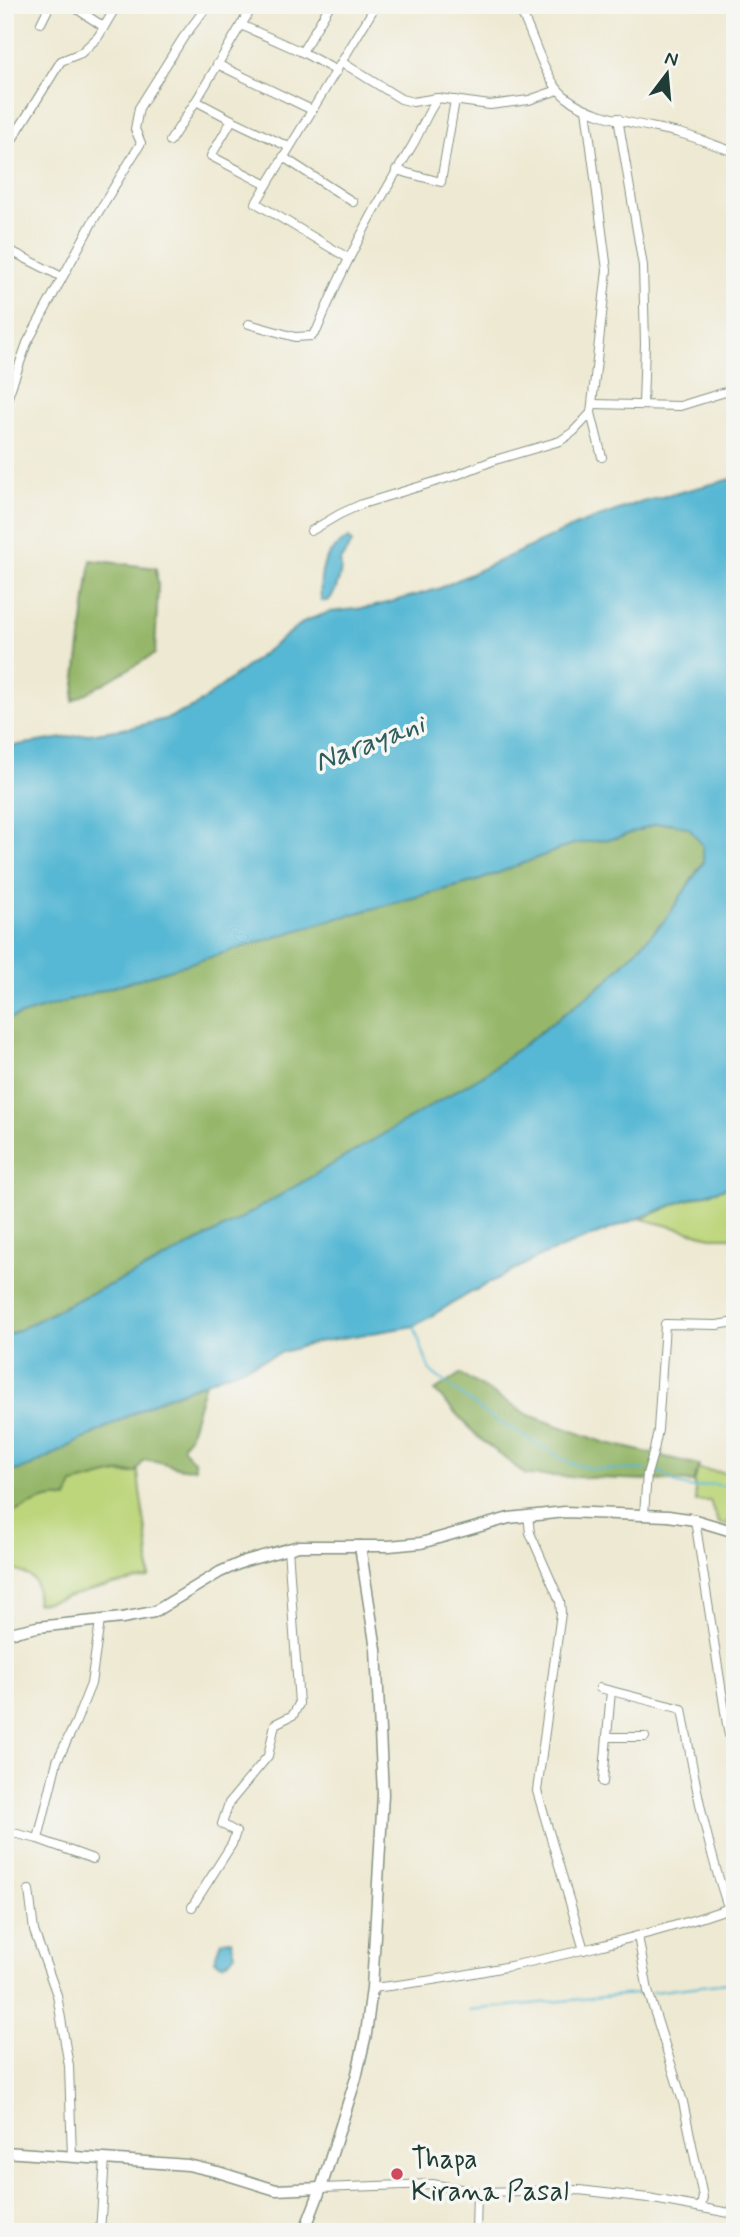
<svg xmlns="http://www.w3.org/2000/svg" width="740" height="2237" viewBox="0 0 740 2237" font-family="Mynerve,sans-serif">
	<rect width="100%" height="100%" fill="#f6f6f2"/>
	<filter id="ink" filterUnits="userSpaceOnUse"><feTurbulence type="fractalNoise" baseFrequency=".0143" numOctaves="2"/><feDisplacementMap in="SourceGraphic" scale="14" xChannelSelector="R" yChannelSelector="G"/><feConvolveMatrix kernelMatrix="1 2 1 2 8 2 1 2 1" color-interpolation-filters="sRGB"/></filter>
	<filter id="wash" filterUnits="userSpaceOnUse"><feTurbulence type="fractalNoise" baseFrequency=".00686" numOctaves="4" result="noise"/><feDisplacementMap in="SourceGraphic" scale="28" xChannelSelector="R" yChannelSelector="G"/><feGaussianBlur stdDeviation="1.57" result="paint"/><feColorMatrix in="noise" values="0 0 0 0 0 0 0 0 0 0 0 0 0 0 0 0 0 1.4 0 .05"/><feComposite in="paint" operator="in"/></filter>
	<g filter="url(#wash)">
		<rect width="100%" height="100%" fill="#eee9d2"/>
		<g fill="#bdd67b" stroke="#6e8a58" stroke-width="2">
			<path d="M735,1185V1237H711L642,1219L683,1201Z"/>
			<path d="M698,1469L735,1474V1514L731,1515L726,1526L718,1522L710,1501H696L694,1482Z"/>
			<path d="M138,1470C140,1506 151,1541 149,1578L108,1586L47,1602L36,1603C42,1565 15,1580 9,1562C4,1547 8,1527 9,1512L12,1513C26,1507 49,1492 64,1499L73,1484L116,1473L130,1474Z"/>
		</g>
		<g fill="#96b76b" stroke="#5a7a50" stroke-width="2">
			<path d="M91,560L156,568L158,585L155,654L73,701Z"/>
			<path d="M672,823L689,828L697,837L703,846V862L666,919L607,981L488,1072L418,1115L233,1223L143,1270L83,1297L5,1337V1020L331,920L480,880L573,844L617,838L656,824Z"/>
			<path d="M460,1374L529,1415L603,1442L699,1465L694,1482L526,1475L478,1437L435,1391Z"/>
			<path d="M205,1383L189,1437L183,1444V1449L194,1461L195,1468C177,1471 162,1459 144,1460L136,1472L116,1473L73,1484L67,1499C48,1494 30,1506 12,1513L5,1512V1474L31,1466L157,1401Z"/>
		</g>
		<g fill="#56b8d4" stroke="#3a7a84" stroke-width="2">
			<path d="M735,478V1185L683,1201L541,1256L472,1292L414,1326L318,1342L283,1352L157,1401L31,1466L5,1474V1337L83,1297L143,1270L233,1223L488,1072L607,981L666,919L703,863V846L689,828L672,823L656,824L617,838L573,844L480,880L331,920L5,1020V747L134,727L169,718L196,706L305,621L330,612L372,607L438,589L577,525L635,504Z"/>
			<path d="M349,538L352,543L340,561C343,572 336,593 328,601H321C319,573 321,553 349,538Z"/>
			<path d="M231,1940L235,1953L229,1961L222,1964L214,1960L221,1941Z"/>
		</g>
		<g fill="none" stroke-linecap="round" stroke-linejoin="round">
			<g stroke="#56b8d4" stroke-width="2">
				<path d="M414,1326L430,1371L486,1414L570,1463L592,1469L645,1470"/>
				<path d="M650,1470L662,1473L677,1484L693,1488L714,1484L735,1488"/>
				<path d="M652,1992L735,1982"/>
				<path d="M469,2010L645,1993"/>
			</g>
		</g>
	</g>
	<g filter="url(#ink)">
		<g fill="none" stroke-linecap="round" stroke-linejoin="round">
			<defs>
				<g id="minor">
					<path d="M71,5L104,27L117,5"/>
					<path d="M517,5C533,31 538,62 556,87C579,118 643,124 679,133C698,138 716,146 735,152"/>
					<path d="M41,23L50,5"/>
					<path d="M241,25L254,5"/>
					<path d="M302,52L330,5"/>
					<path d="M343,63L401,99L413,102L437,98"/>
					<path d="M217,64L312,110"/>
					<path d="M618,118L643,266L645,344L643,405"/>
					<path d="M232,120L289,147"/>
					<path d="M170,141L196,101"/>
					<path d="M5,151L61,61L81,53L98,37L104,27"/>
					<path d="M283,157L353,202"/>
					<path d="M396,170L441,182L455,100"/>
					<path d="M267,185L211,156L232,120L196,101L241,25L302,52L337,71"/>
					<path d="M5,248L62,277"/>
					<path d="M348,258L256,203L376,5"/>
					<path d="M249,324L295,337L312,336L317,330C343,265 375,206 412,146C421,131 427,112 438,98L490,105L529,100L558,90"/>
					<path d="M593,404L680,406L735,389"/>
					<path d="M5,405L27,343L93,221L141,143L135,129L139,108L183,38L208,5"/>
					<path d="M591,413L602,457"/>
					<path d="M311,531L340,514L362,504L454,476L495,460L560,441L573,432L591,413L607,270L586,109"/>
					<path d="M644,1514L647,1474L654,1450L658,1430L665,1324L717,1325L735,1322"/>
					<path d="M528,1515L530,1533L560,1601L561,1613L537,1791L584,1950"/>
					<path d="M695,1520L728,1731L735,1757"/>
					<path d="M600,1688L682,1709C695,1783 708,1856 735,1926"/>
					<path d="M607,1737H645"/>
					<path d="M603,1782L611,1691"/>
					<path d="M5,1831L38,1839"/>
					<path d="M93,1859L38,1839L57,1761L75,1724L91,1684L100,1621"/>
					<path d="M29,1890L34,1931L57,1995L69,2066L72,2157"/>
					<path d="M192,1907L232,1844L236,1832L222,1824L229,1803L268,1756L275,1724L293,1715L299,1704L288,1548"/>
					<path d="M638,1936L648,1991L683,2102L703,2197L701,2206"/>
					<path d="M372,1988C448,1980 521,1965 595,1947C642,1935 689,1923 735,1906"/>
					<path d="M321,2188L432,2184L477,2192L579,2190L648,2198L735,2214"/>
					<path d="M100,2232L105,2159"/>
					<path d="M476,2232L477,2192"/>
				</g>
				<g id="tertiary">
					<path d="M5,1634L37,1627L122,1618L154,1612L220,1572L245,1561L299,1546H389L421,1543L509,1518L565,1512L668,1516L695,1520L735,1532"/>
					<path d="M5,2152L188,2165L218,2172L276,2190L321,2188"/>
					<path d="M304,2232L321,2188L356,2078L366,2034L372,1988L383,1794L376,1649L360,1546"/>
				</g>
			</defs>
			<use href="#minor" stroke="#869383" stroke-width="10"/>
			<use href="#tertiary" stroke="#869383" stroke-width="13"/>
			<use href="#minor" stroke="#fff" stroke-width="8"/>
			<use href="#tertiary" stroke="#fff" stroke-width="10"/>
		</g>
	</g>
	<circle fill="#d1495b" stroke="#f6f6f2" stroke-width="2.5" cx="397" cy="2174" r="7"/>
	<g text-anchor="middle" stroke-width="7" stroke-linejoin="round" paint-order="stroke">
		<g font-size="28" fill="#1f3d34" stroke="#f6f6f2" text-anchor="start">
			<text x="411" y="2168">Thapa<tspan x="411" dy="32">Kirana Pasal</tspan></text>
		</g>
		<g font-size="30" font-style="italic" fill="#2d5c5c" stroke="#f6f6f2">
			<text transform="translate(369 742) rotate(-21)" y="10">Narayani</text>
		</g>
	</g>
	<rect width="740" height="2237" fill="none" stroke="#f6f6f2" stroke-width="28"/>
	<g transform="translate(667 74) rotate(16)" stroke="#f6f6f2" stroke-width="5" paint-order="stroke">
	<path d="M0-5L12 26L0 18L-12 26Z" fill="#1f3d34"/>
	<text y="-10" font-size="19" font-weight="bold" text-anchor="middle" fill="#1f3d34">N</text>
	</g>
</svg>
